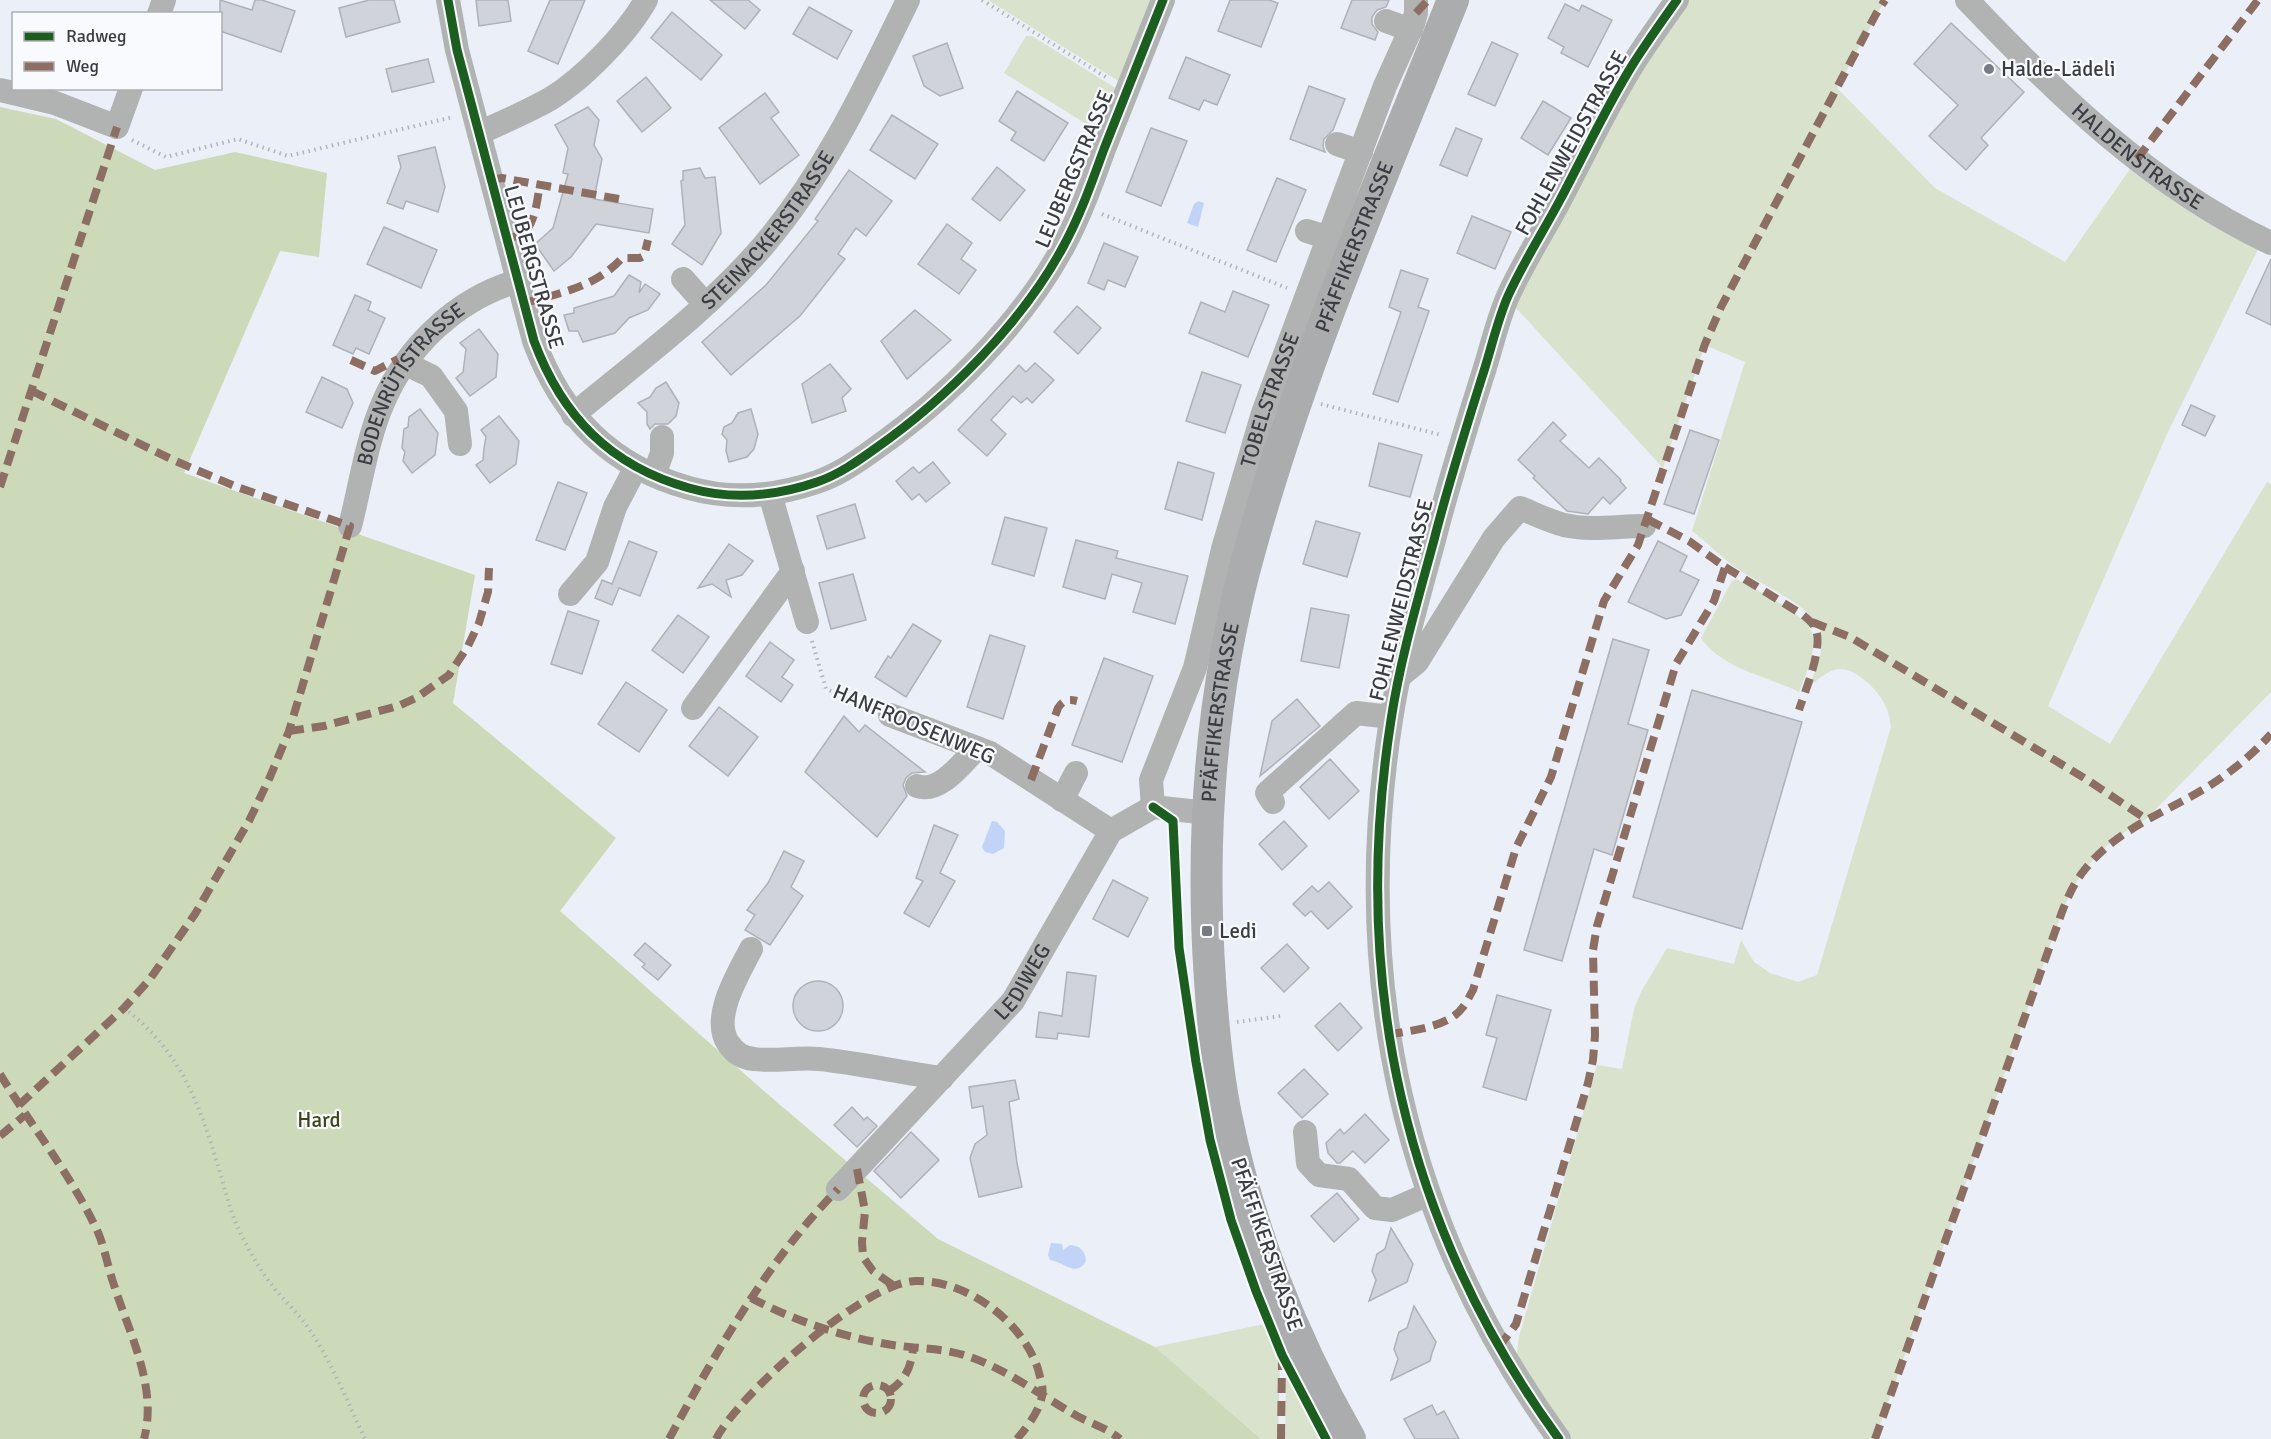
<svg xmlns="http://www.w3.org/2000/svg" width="2271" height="1439" viewBox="0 0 2271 1439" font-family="Signika,sans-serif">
	<rect width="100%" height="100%" fill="#ebeff8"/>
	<g fill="#d8e2cc">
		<path d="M988,0H1152L1120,82Z"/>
		<path d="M1677,0H1885L1837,88L1935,188L2065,262L2137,159L2263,239L2167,434L2048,706L2110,744L2267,482L2271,484V692L2146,819L2120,835L2101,851L2085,869L2072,889L2062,912L1875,1439H1571L1524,1371L1517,1353L1519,1337L1597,1065L1622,1069L1634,1009L1641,992L1667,948L1734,964L1741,940L1754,962L1770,973L1798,982L1817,975L1891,727C1890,721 1889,714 1887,709C1881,692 1853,663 1834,670C1825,673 1817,680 1810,686C1815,670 1825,650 1821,633C1815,605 1756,583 1735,567C1720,556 1707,542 1692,531L1745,362L1705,345L1663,468L1507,298Z"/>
		<path d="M1026,36H1032L1117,89L1101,133L1004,73Z"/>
		<path d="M1736,579C1755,590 1811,615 1813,637C1816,655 1805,675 1799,692C1767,676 1722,669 1701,638L1732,581Z"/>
		<path d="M1264,1324L1280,1358L1278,1439H1261L1155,1347Z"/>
		<path d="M1286,1373L1320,1439H1285Z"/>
	</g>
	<path fill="#cddab9" d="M0,107L56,119L155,170L235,152L327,173L319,257L280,251L184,473L475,575L453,703L616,838L560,911L765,1092L938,1239L1155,1347L1261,1439H0Z"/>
	<g fill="#c1d4f8">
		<path d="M1198,201L1204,203L1198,227L1187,223L1194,204Z"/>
		<path d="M992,821L997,822L1005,831L1004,848L993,854L985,852L982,847Z"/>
		<path d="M1051,1243L1062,1244L1063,1250L1070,1245C1081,1246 1085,1251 1086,1261C1076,1278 1064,1262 1050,1260L1048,1255Z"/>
	</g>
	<g fill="#d0d4da" stroke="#aeb1b9" stroke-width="1.5">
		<path d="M220,0L252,10L255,0H262L295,11L281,52L220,31Z"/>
		<path d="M369,0H394L400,22L346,37L339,8Z"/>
		<path d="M476,0H508L511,21L479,26Z"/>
		<path d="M550,0H585L558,64L528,51Z"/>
		<path d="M710,0H748L760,10L745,29Z"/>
		<path d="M1230,0H1269L1278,3L1261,47L1218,31Z"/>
		<path d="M1352,0H1389L1386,7L1377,10L1372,17V24L1378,32L1375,40L1341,28Z"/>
		<path d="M1565,4L1579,11L1582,5L1612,20L1588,67L1561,53L1564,47L1548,38Z"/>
		<path d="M809,7L852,31L837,59L793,34Z"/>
		<path d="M672,12L722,55L701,80L651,38Z"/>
		<path d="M1951,23L2024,92L1981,138L1988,145L1966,170L1929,136L1958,105L1914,64Z"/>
		<path d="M1492,42L1518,54L1495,106L1468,94Z"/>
		<path d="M947,43L963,88L940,96L924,86L913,56Z"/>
		<path d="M1186,57L1230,75L1217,105L1204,100L1199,110L1169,98Z"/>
		<path d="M428,59L434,82L392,92L386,69Z"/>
		<path d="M646,77L671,108L642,132L617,101Z"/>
		<path d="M1309,86L1345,99L1333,130L1324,139L1323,146L1325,152L1290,139Z"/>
		<path d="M1017,91L1068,123L1044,161L1011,140L1016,132L999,121Z"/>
		<path d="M765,93L779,112L771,118L799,155L760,184L719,128Z"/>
		<path d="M1543,101L1571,118L1548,155L1521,138Z"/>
		<path d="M588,107L599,120L594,145L602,159L594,199L653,209L649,233L596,224L571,257L554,271L535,244L553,228L568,174L563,173L568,148L555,125Z"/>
		<path d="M892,115L938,144L915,179L870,150Z"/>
		<path d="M1151,128L1187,141L1161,206L1126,192Z"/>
		<path d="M1456,128L1482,139L1467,176L1440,165Z"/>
		<path d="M435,147L445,187L438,212L406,201L403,209L387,203L401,167L398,156Z"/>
		<path d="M997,167L1025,190L1000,221L972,199Z"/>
		<path d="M700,168L705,178L715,177L721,233L702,265L672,244L685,225L681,181L683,180V171Z"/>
		<path d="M849,170L892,201L866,236L856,228L838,254L845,259L800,316L731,375L702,342L766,285L818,221L815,219Z"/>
		<path d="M1277,178L1306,190L1276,262L1247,250Z"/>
		<path d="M1472,216L1511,232L1495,269L1457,253Z"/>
		<path d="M947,224L972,243L961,259L976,270L959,294L918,264Z"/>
		<path d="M384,227L437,250L421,288L367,264Z"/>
		<path d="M1104,243L1138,257L1125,287L1108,280L1104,290L1088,283Z"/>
		<path d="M2271,259V325L2246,313Z"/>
		<path d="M1401,270L1428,279L1418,307L1429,311L1398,402L1373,394L1401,312L1389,307Z"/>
		<path d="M629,275L641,282L639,293L645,284L660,294L648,310L629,318L615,333L583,342L578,331H569L564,315L574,313V308L614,296Z"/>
		<path d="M1233,291L1269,305L1248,357L1189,333L1201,302L1225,312Z"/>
		<path d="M355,295L371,302L368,310L385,318L369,354L356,348L353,354L333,345Z"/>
		<path d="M1077,306L1101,328L1078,354L1054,332Z"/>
		<path d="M915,310L951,340L907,379L881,341Z"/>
		<path d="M479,329L498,354L497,365L496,377L470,396L456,378L463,372L466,349L460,343Z"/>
		<path d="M1035,363L1054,380L1032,403L1027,398L1021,403L1013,396L991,420L1006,434L987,456L958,430L1019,365L1026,372Z"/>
		<path d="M830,364L851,389L842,398L846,411L812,423L802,384Z"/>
		<path d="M1202,372L1241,385L1225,433L1186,421Z"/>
		<path d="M322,377L347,389L353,403L342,428L306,412Z"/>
		<path d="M666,382L679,403L676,416L668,424H655L650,429L647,424V412L638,403L650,397L656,388Z"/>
		<path d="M2191,405L2215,416L2205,436L2182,425Z"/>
		<path d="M420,409L438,433L435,455L412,473L403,461L405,452L402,448L404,429L408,427L409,417Z"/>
		<path d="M751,409L758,434L754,449L747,457L729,462L726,451L727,440L722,434L724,427L732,423L738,413Z"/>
		<path d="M499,416L519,441L516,464L490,483L476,465L483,460L484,448L486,437L481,430Z"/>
		<path d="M1553,422L1566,435L1560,441L1589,468L1599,458L1621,480L1620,481L1626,488L1610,504L1603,497L1588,514L1567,511L1533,478L1535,476L1518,460Z"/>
		<path d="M1690,430L1719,440L1694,514L1664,504Z"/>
		<path d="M1379,443L1422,455L1410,497L1369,486Z"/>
		<path d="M933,462L950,483L926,502L919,494L912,500L896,481L913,467L919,473Z"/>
		<path d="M1178,462L1214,473L1202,520L1165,509Z"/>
		<path d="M558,482L587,493L565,550L536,540Z"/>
		<path d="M855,504L865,538L827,549L817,516Z"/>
		<path d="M1005,517L1047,528L1034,576L992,564Z"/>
		<path d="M1316,521L1360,533L1347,577L1303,564Z"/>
		<path d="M1076,540L1118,551L1116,558L1188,576L1175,624L1133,612L1142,583L1112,574L1105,599L1063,587Z"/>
		<path d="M629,541L657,552L640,596L619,588L612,605L595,598L602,580L612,584Z"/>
		<path d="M1658,541L1687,556L1680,571L1699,580L1681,615L1666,619L1628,602Z"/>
		<path d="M729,544L753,561L742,575L726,580L731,597L712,584L698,588Z"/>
		<path d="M853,574L866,620L831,629L819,583Z"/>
		<path d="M1311,608L1349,615L1339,668L1301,661Z"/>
		<path d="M568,611L599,621L582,674L551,664Z"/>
		<path d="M678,615L709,637L683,673L652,650Z"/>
		<path d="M913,624L941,641L906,697L875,677L888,656L891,658Z"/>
		<path d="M990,635L1025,646L1003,719L967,707Z"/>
		<path d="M1613,639L1649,650L1628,724L1648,730L1612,855L1594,849L1562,961L1524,950Z"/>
		<path d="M770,642L794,660L782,677L793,685L781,702L746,676Z"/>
		<path d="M1104,658L1153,676L1122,762L1072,745Z"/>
		<path d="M626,682L667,710L639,752L598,724Z"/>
		<path d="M1692,690L1802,722L1742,929L1633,897Z"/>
		<path d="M1297,699L1320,726L1260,776L1272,721Z"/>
		<path d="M719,707L758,737L728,776L689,746Z"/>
		<path d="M844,716L859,732L865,725L925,772L912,773L906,778L903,785L907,796L877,837L805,772Z"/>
		<path d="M1330,759L1359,791L1329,819L1300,787Z"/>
		<path d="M1284,821L1307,846L1282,870L1259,844Z"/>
		<path d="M934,825L958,835L940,873L955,881L929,927L904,913L923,881L916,878Z"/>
		<path d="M784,851L804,861L791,887L803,896L770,945L745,930L755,915L747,910L768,883Z"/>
		<path d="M1113,880L1148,898L1128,937L1093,919Z"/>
		<path d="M1329,882L1352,907L1328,929L1311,911L1305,916L1293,904L1312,886L1318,892Z"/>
		<path d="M645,943L671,965L658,980L642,967L645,964L634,955Z"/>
		<path d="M1287,944L1309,968L1284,992L1261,968Z"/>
		<path d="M1067,972L1096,976L1089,1037L1058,1033L1057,1039L1036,1037L1039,1012L1062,1016Z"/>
		<circle cx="818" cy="1006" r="25"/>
		<path d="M1497,995L1551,1010L1526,1100L1483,1087L1497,1038L1486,1035Z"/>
		<path d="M1340,1003L1362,1028L1338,1051L1315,1026Z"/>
		<path d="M1304,1069L1328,1094L1302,1118L1278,1093Z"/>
		<path d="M1015,1080L1019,1099L1009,1102L1017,1163L1022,1187L979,1197L970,1158L975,1144L987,1135L983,1106L972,1108L969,1087Z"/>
		<path d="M852,1107L864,1120L867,1117L877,1126L857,1147L834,1125Z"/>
		<path d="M1365,1114L1389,1140L1365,1163L1353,1151L1340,1163H1337L1328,1153L1326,1143L1340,1129L1344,1134Z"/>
		<path d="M911,1132L939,1160L901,1198L874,1171Z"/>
		<path d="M1337,1193L1359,1219L1334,1242L1311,1216Z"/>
		<path d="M1391,1228L1413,1264L1407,1282L1369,1301L1376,1280L1372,1271L1377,1254L1385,1249Z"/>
		<path d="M1414,1306L1436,1342L1432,1353L1430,1361L1391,1380L1398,1359L1394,1349L1399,1332L1407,1328Z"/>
		<path d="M1432,1405L1437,1415L1444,1411L1459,1439H1415L1404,1419Z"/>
	</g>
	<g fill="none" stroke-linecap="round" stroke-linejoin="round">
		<g stroke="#b2b4b7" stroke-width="4" stroke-dasharray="1.5 4.5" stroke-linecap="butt">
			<path d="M982,0L1109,79"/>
			<path d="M132,140L166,157L238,139L288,156L453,117"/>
			<path d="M1102,214L1287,288"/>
			<path d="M1321,404L1441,435"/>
			<path d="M812,641L826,689L870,707"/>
			<path d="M124,1008C182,1053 199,1103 219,1169C226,1194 232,1219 245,1242C253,1257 261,1271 271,1284C282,1299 296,1311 307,1326C331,1360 347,1401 365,1439"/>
			<path d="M1237,1022L1281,1016"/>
		</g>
		<g stroke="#b1b3b3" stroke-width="24">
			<path d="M448,0L457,50L534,341C562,416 610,466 689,488C731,500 776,496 817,482C838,475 858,461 876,448C946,399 1022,323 1063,247C1080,216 1092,182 1104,149C1124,99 1143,50 1163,0"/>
			<path id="s1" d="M1967,0C2056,94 2153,188 2271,243"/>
			<path d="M159,14L164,0"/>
			<path d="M1386,21L1411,30"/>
			<path d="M0,90L55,103L117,127L131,88"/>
			<path d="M479,133C503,122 527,112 550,99C583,79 627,34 646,0"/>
			<path d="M1337,144L1361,152"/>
			<path d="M1307,231L1329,238"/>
			<path d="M683,279L705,304"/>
			<path d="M406,364L431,376L456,411L460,444"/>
			<path id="s2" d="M573,415C638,361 708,310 763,246C826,172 866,86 908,0"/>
			<path d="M654,475L662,453V437"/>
			<path d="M770,494L807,622"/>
			<path id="s3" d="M350,526C360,488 367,439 383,403C407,346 458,298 518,281"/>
			<path d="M570,594L597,562L615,507L636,467"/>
			<path d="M1400,676L1417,662L1494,538L1520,508C1535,514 1549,521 1564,525C1590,531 1619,526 1644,526"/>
			<path d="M693,708L793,571"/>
			<path d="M890,715L990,753L1111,831"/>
			<path d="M917,786C940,794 963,762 977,748"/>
			<path d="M1062,800L1076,773"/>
			<path d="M1273,802L1267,793L1356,713L1391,717"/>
			<path id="s4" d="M1153,807L1151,780L1195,668L1223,549L1263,413L1385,86L1413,24L1416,13V0"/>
			<path d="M751,949C739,973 711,1017 728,1043C735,1053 742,1058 754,1059C774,1062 797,1057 819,1059C860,1063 901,1073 942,1078"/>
			<path d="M1305,1132L1308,1163L1319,1175L1349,1179L1375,1208L1392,1210L1429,1194"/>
			<path id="s5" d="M838,1189L1013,1001L1111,831L1153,807L1208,813"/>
			<path d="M1559,1439C1403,1225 1350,980 1391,720C1400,660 1418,599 1434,540C1448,485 1465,431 1482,377C1491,350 1497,321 1508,296C1523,263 1543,232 1560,200C1584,155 1606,107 1633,64C1647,42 1662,21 1677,0"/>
		</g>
		<path stroke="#aaacad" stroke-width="32" id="s6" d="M1350,1439C1293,1339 1249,1228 1226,1115C1217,1071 1213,1025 1210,980C1200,834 1211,687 1251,546C1303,359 1381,180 1453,0"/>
		<g stroke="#8d6e63" stroke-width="8" stroke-dasharray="15 8" stroke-linecap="butt">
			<path d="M1416,13L1428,0"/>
			<path d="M2137,159L2258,0"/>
			<path d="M491,180L502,178L619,199"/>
			<path d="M507,239C512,237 521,236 525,232C536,220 537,199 540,185"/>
			<path d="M524,303C560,293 596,287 622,258H640L644,256L648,240"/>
			<path d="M351,360L375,371L398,359"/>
			<path d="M0,487L117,127"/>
			<path d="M1725,567L1803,615C1809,620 1813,623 1816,630C1823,649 1805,691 1799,710"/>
			<path d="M1812,622L1850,637L2086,779L2146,819"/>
			<path d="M289,731L324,726L398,706L416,698L449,675L468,646L479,623L488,592L489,568"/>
			<path d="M1031,780L1058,708C1063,700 1068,699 1077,701"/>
			<path d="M1388,1035C1411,1030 1448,1028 1463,1007C1467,1002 1470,995 1473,990L1516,848L1551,777L1604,601L1638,545L1705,344L1721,307L1876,14L1885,0"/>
			<path d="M0,1074C30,1124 68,1171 94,1224C104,1242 107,1265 114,1285C129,1333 158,1387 144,1439"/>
			<path d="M19,1105L124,1008L150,979L195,914L249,821L270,777L289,731L350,526L237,487L173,460L32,391"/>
			<path d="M0,1136L25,1115"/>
			<path d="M857,1169L865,1211L862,1242L863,1257L873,1271L894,1286"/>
			<path d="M751,1298C791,1319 837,1335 881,1343C910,1349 940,1347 967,1356C1004,1368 1039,1394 1072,1413C1088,1423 1106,1427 1120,1439"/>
			<path d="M1499,1347L1516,1324L1588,1083L1593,1060L1595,1036L1593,950L1597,926L1676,664L1714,601L1725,567L1689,541L1647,519"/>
			<circle cx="877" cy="1399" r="14"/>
			<path d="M889,1391C905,1381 912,1366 913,1347"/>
			<path d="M669,1439C717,1350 767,1262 838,1189"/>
			<path d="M716,1439C738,1395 866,1281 916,1281C967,1280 1022,1321 1038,1369C1040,1378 1044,1387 1042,1396C1039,1412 1027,1427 1017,1439"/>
			<path d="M1281,1439L1282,1361"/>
			<path d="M1875,1439L2062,912C2068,896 2075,881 2086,868C2118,829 2162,814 2204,789C2229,774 2251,756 2271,734"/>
		</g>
		<defs>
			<g id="cycleway">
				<path d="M448,0L457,50L534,341C562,416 610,466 689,488C731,500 776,496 817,482C838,475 858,461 876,448C946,399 1022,323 1063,247C1080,216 1092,182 1104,149C1124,99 1143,50 1163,0"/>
				<path d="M1153,807L1173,821L1179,948L1196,1062L1210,1140L1231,1220L1256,1291L1282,1355L1326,1439"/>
				<path d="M1559,1439C1403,1225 1350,980 1391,720C1400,660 1418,599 1434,540C1448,485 1465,431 1482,377C1491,350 1497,321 1508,296C1523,263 1543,232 1560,200C1584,155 1606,107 1633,64C1647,42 1662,21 1677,0"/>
			</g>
		</defs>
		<use href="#cycleway" stroke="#f8fafd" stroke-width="13"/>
		<use href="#cycleway" stroke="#1b5e20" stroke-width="9"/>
	</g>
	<g fill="#777b82" stroke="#f8fafd" stroke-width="2">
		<circle cx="1989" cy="69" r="6"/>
		<rect x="1201" y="925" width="12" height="12" rx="3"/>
	</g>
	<g text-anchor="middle" stroke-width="4.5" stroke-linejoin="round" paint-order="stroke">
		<g font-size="21" fill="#393c43" stroke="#f8fafd" text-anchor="start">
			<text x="2001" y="76">Halde-Lädeli</text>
			<text x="1219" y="938">Ledi</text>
		</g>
		<g font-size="21" fill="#393c43" stroke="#f8fafd">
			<text transform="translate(1571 143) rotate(-61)" y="7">FOHLENWEIDSTRASSE</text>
			<text dy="7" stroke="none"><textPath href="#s1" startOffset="232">HALDENSTRASSE</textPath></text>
			<text transform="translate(1074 169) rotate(-67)" y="7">LEUBERGSTRASSE</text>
			<text dy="7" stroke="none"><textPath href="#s2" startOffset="270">STEINACKERSTRASSE</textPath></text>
			<text dy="7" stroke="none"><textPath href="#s6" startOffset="1239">PFÄFFIKERSTRASSE</textPath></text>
			<text transform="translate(534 267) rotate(74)" y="7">LEUBERGSTRASSE</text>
			<text dy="7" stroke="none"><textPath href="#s3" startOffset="158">BODENRÜTISTRASSE</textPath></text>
			<text dy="7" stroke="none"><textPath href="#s4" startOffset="426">TOBELSTRASSE</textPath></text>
			<text transform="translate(1401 600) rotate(-76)" y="7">FOHLENWEIDSTRASSE</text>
			<text dy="7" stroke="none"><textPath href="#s6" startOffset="753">PFÄFFIKERSTRASSE</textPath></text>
			<text transform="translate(914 724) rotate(23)" y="7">HANFROOSENWEG</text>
			<text dy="7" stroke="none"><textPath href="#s5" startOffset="278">LEDIWEG</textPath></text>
			<text transform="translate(1267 1244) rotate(71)" y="7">PFÄFFIKERSTRASSE</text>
		</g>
		<g font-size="21" fill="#3a4615" stroke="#f8fafd">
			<text x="319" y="1127">Hard</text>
		</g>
	</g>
	<rect x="12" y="12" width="210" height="78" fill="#f8fafd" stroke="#acaeb3" stroke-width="1.5"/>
	<rect x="24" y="32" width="30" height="9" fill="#1b5e20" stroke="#acaeb3" stroke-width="1.5"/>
	<text x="66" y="42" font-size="18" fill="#393c43">Radweg</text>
	<rect x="24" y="62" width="30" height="9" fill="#8d6e63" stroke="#acaeb3" stroke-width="1.5"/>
	<text x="66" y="72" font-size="18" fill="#393c43">Weg</text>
</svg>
